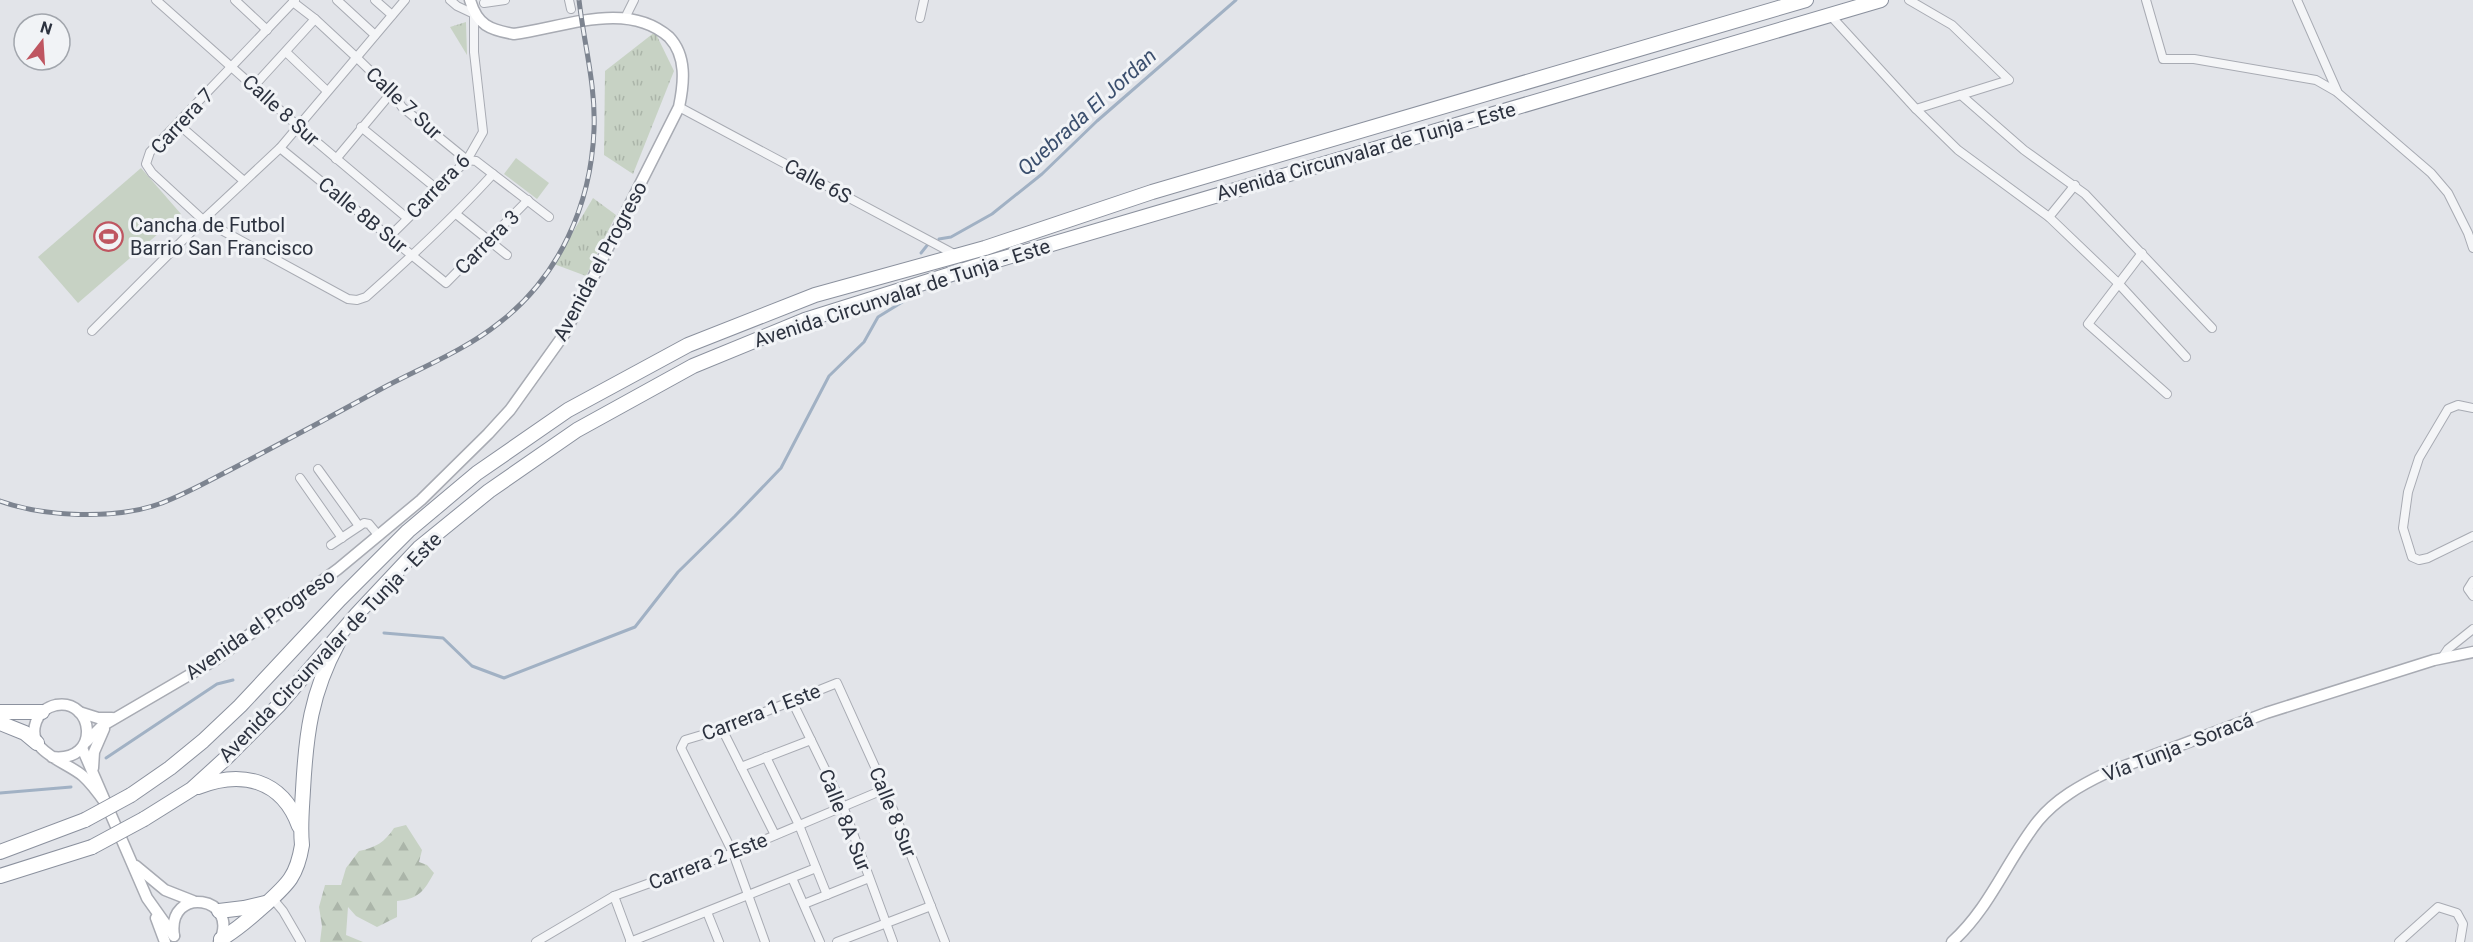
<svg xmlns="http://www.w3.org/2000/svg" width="2473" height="942" viewBox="0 0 2473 942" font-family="Roboto,sans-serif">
	<defs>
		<pattern id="grass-tufts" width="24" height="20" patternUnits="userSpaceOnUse" patternTransform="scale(1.5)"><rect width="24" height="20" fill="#c7d2c4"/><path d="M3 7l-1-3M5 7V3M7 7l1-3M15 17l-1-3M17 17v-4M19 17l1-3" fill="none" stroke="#abb5a9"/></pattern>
		<pattern id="forest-firs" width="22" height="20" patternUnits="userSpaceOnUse" patternTransform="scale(1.5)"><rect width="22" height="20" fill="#c7d2c4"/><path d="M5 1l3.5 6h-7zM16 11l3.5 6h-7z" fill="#abb5a9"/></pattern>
	</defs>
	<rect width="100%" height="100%" fill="#e2e4e9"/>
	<g fill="url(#grass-tufts)">
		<path d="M466,22L467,55L450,27Z"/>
		<path d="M655,32L674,71L633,174L604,155L605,71Z"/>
		<path d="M593,198L616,215L586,276L554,264Z"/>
	</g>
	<path fill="url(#forest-firs)" d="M406,825L422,850L419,862L427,865L434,873C424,891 419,899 397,901V917L377,927L356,916L348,907L346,935L363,942H320L322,926L319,907L325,885H341L346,868L359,851C375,848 385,842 394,828Z"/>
	<g fill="#c7d2c4">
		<path d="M516,158L549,183L537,199L504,174Z"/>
		<path d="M141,168L181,214L78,303L38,257Z"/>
	</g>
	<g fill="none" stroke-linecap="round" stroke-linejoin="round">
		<g stroke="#a1b1c4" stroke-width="3">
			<path d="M939,239L951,237L992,214L1042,174L1097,121L1236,0"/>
			<path d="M921,253L929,243"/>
			<path d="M384,633L443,638L472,666L504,678L635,627L678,572L735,516L781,468L829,376L864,342L878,317L904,301"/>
			<path d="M106,758L217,684L233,680"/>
			<path d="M0,793L71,787"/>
		</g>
		<defs>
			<g id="street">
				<path d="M156,0L299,127L407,218"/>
				<path d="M235,0L267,30"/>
				<path d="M295,0L150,152L146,164L152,173L203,220L348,299L357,300L366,297C410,258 453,218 493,174"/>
				<path d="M337,0L375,35"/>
				<path d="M375,0L392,15"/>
				<path d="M569,0L571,9"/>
				<path d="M1909,0L1952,25L2009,80L1916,109"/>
				<path d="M2146,0L2163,59H2194L2316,80L2337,92"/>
				<path d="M2297,0L2338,93L2431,173L2448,193L2468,233L2473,248"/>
				<path d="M293,2L315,19L356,57L392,92L402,107L467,160L476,161L549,217"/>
				<path d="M484,3L505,0"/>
				<path d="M627,14L634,0"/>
				<path d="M1830,15L1916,109L1958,150L2049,217L2118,283L2186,357"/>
				<path d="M920,18L924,0"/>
				<path d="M286,52L327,91"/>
				<path d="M254,86L315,19"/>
				<path d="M1961,95L2024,150L2085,194L2212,328"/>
				<path d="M679,107L956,255"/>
				<path d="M178,124L244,181"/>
				<path d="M361,127L437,189"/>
				<path d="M280,148L446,283L528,200"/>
				<path d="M336,159L392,92"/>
				<path d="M456,214L507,255"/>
				<path d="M2049,217L2075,185"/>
				<path d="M389,237L467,160L483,132L474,52V14L457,6L450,0"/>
				<path d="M2142,253L2088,324L2167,394"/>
				<path d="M92,331L203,220L280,148L405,0"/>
				<path d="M2473,408L2458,405L2448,409L2419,458L2408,492L2403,528L2412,557L2419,560L2428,558L2473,536"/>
				<path d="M318,469L359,526"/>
				<path d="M300,478L342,538"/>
				<path d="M331,545L364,523L369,524L379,536"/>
				<path d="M2473,581L2468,589L2473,596"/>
				<path d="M2442,658L2448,649L2473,629"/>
				<path d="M792,701L843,806L893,942"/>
				<path d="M722,729L775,835"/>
				<path d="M766,757L799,825L827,895"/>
				<path d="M741,767L811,740"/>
				<path d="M792,878L820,942"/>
				<path d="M614,896L631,942"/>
				<path d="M273,899L283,911L301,942"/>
				<path d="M804,904L869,878"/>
				<path d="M707,912L719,942"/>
				<path d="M536,942L614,896L733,853L885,789"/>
				<path d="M630,942L816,868"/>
				<path d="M765,942L733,853L681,748L685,740L722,729L837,683L885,789L945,942"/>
				<path d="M837,942L931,906"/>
				<path d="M2399,942L2438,907L2457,913L2463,924L2460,942"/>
			</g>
			<g id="secondary">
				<path d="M79,712L98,718H112"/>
				<path d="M86,742L102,726L215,660L338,569L421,500L488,434L510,410L565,333L679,107C684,83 687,56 669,37C627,0 565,27 514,34C490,30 477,25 470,0"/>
				<path d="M82,748L147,898L174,936"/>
				<path d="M52,757C102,763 94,698 56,705C47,707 39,713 36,722C25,752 66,761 83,776C92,784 99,794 106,804"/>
				<path d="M93,768L94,752L104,729"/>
				<path d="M136,866L165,890L193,901"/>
				<path d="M156,918L165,942"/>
				<path d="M174,936C166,884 242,896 219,942"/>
				<path d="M1952,942C1990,908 2007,860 2038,821C2056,799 2081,785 2106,773L2266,713L2434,660L2473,652"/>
			</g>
			<g id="highway">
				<path d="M0,712H42"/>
				<path d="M0,723L25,733L37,743"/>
				<path d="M198,787C241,770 282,779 299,826"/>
				<path d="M131,795L170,768L203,741L240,706L340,599L408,531L477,473L568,410L688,345L815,295L985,248L1152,192L1806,0"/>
				<path d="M144,819L192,789L226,758L279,705L357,614L419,548L489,491L577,430L693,366L805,320L977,266L1881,0"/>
				<path d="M0,852L85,820"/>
				<path d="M0,876L92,847"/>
				<path d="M219,911L244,908L265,903"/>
				<path d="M221,939C239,929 251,917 266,904C288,884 297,876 302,845C300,827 302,809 303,790C306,734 311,693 338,643"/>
			</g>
		</defs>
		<use href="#street" stroke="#a8abb3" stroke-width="10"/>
		<use href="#secondary" stroke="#a8abb3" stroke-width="13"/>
		<use href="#highway" stroke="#8b919e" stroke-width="16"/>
		<use href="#street" stroke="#f4f5f7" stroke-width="8"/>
		<use href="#secondary" stroke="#fff" stroke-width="10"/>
		<use href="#highway" stroke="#fff" stroke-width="14"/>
		<defs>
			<path id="rail" d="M0,501C45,517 113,520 159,504C173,499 187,492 201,485C261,454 321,422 381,389C420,368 464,351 499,323C559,277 591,205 594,130C596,86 584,44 579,0"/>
		</defs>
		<use href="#rail" stroke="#7d8490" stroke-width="5"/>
		<use href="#rail" stroke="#f1f3f6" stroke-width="3" stroke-dasharray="9" stroke-linecap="butt"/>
		<defs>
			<g id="highway-bridge">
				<path d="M85,820L131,795"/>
				<path d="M92,847L144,819"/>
			</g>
		</defs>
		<use href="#highway-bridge" stroke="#8b919e" stroke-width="16" stroke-linecap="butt"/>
		<use href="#highway-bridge" stroke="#fff" stroke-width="14"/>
	</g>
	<defs>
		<symbol id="stadium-ring" viewBox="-11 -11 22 22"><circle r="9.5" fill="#f1f3f6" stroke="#bf5661" stroke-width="1.5"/><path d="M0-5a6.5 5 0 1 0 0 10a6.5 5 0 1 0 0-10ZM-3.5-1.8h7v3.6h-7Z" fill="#bf5661"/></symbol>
	</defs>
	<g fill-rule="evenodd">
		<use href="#stadium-ring" x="92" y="220" width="33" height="33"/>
	</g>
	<g text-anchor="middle" stroke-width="6" stroke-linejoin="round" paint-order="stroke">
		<g font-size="20" fill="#2c323f" stroke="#f1f3f6">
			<text transform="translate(404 103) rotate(43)" y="7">Calle 7 Sur</text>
			<text transform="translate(281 110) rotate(42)" y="7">Calle 8 Sur</text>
			<text transform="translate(182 121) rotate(-47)" y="7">Carrera 7</text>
			<text transform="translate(1366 151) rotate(-16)" y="7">Avenida Circunvalar de Tunja - Este</text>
			<text transform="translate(818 181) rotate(28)" y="7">Calle 6S</text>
			<text transform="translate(438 186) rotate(-46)" y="7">Carrera 6</text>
			<text transform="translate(363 215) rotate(39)" y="7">Calle 8B Sur</text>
			<text transform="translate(487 242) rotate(-45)" y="7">Carrera 3</text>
			<text transform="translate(600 261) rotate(-62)" y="7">Avenida el Progreso</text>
			<text transform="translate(902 293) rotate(-18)" y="7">Avenida Circunvalar de Tunja - Este</text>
			<text transform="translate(260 624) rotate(-35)" y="7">Avenida el Progreso</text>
			<text transform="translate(330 647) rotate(-46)" y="7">Avenida Circunvalar de Tunja - Este</text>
			<text transform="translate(761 712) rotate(-21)" y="7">Carrera 1 Este</text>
			<text transform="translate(2178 747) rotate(-21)" y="7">Vía Tunja - Soracá</text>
			<text transform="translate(893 812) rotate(68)" y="7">Calle 8 Sur</text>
			<text transform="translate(845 820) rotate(68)" y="7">Calle 8A Sur</text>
			<text transform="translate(708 861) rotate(-21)" y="7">Carrera 2 Este</text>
		</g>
		<g font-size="20" fill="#2c323f" stroke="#f1f3f6" text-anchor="start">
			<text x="130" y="232">Cancha de Futbol<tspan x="130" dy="23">Barrio San Francisco</tspan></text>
		</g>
		<g font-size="21" font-style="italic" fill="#3b4f6e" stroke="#f1f3f6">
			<text transform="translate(1087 112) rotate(-42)" y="7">Quebrada El Jordan</text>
		</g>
	</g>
	<g transform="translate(42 42) rotate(17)"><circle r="28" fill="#f1f3f6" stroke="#a2a6ad" stroke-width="1.5"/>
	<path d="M0-4.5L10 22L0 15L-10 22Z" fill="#bf5661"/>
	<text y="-9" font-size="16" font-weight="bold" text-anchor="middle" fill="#2c323f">N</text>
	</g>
</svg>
